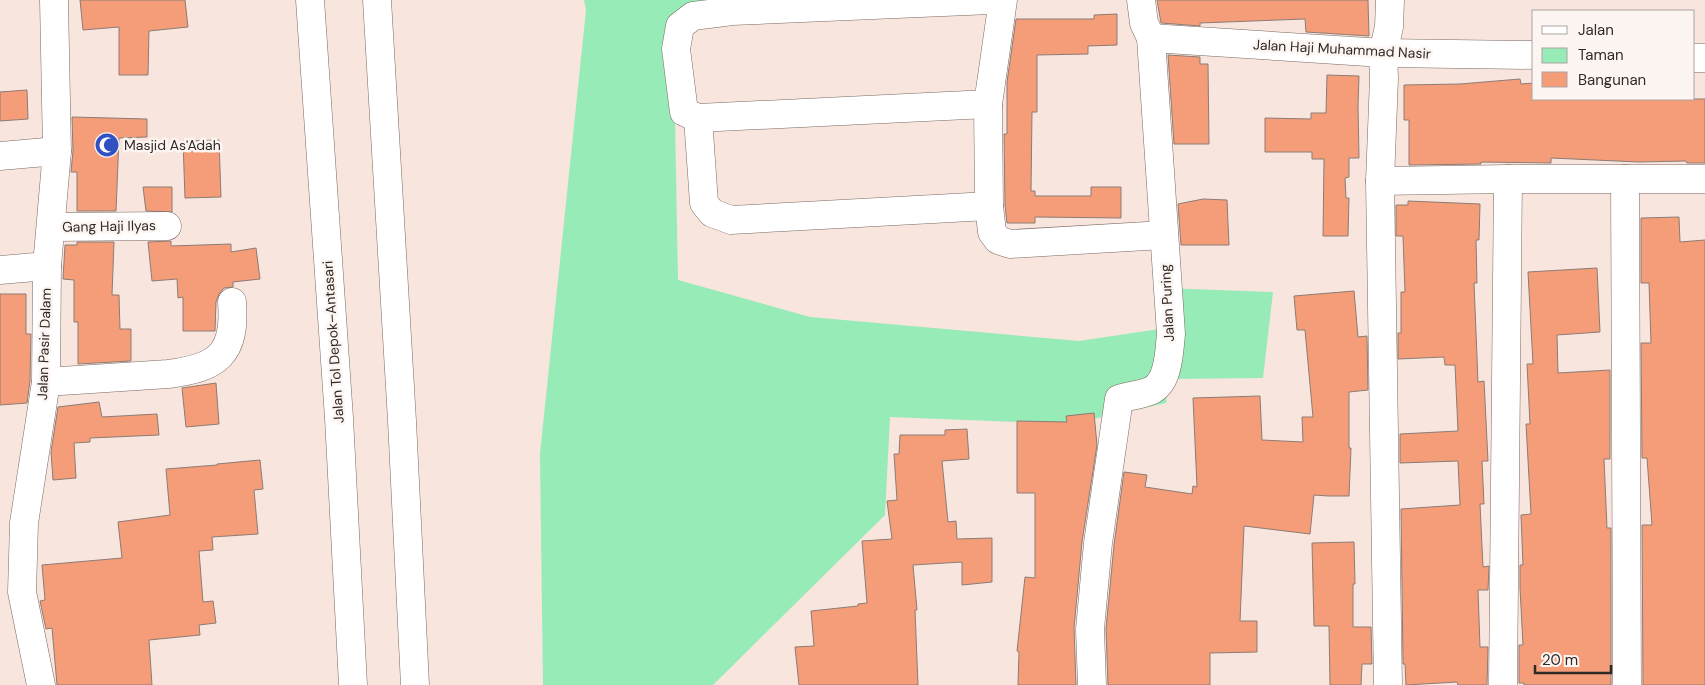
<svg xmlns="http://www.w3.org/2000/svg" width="1705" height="685" viewBox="0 0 1705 685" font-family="'DM Sans',sans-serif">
	<rect width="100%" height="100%" fill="#f8e5de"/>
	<path fill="#96ebb6" d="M584,0H749L673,16L678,280L810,317L1079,341L1166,328L1164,288L1273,292L1263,378L1168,379L1166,403L1071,424L890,417L885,515L713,685H543L540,454L586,10Z"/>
	<g fill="#f49d78" stroke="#8c7c75">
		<path d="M80,0H185L188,27L149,31L148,75H119V27L83,30Z"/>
		<path d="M1157,0H1368L1369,36L1306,32L1305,19L1200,23V26L1161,23Z"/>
		<path d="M1117,14V45L1088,46V54L1037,55V112H1032L1031,191H1035V196H1091V187H1121V218L1035,217V223H1007L1005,205L1004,134H1007V82L1016,19H1094V15Z"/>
		<path d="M1168,55L1200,57V64H1208L1209,144H1174Z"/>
		<path d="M1327,75L1359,76L1358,106L1359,158H1349V177L1345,178L1346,198H1349L1348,236H1323L1324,159H1312V152H1265V118L1311,119V113H1326Z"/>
		<path d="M1520,79L1521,84L1534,83V99H1705V163H1687L1686,161L1639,162L1551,158V163L1481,162V164L1409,165V120H1404V85L1460,84Z"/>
		<path d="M27,90L28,119L0,121V92Z"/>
		<path d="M72,117L147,119V137L119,138L116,211H77V172H71L73,151Z"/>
		<path d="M219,140L221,197L185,198L183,141Z"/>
		<path d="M143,187H172V212L146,211Z"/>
		<path d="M1203,199L1227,200L1229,245H1181L1178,204Z"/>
		<path d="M1408,201L1480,204L1479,240H1476L1477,283H1474L1478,382L1484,381L1488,461H1482L1484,504H1480L1483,567L1489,566L1488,590H1478L1480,647H1488L1487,685H1458L1457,682L1406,685L1405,664H1403L1401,509L1460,505L1458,461L1400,463V434L1458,431L1455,365H1445L1444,357L1398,359V333H1401V292H1405L1403,236H1396V205H1408Z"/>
		<path d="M1679,217L1680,242L1705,240V685H1643L1642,525H1652L1647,458H1642L1641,343H1651L1649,283H1641V218Z"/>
		<path d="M171,241V246L231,244V252L256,248L260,279L233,282V287L224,288L219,294L216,302L215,331H183V297L178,298L177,279L152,281L148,242Z"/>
		<path d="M77,242H114L112,295H119L120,329H131V361L78,364V322H74V280L63,279L65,245H77Z"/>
		<path d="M1597,268L1600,332L1557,335L1558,373L1610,370V459H1604L1607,528H1611V685H1524V683H1519V645H1523L1520,588V565H1523L1521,515L1531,514L1526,424H1530L1527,364H1533L1528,272Z"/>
		<path d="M1354,291L1358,337L1367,336L1368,390L1349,392V448H1351L1349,496H1328L1314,495L1310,534L1244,526L1240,621H1257V652L1210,653V685H1108L1106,629L1114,545L1124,472L1147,475L1145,487L1192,494L1193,486L1197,487L1193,398L1260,396L1262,440L1303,442L1302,417H1313L1305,330H1297L1294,296Z"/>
		<path d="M0,294H26V334H31L30,381L27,403L0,405Z"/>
		<path d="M216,383L219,424L186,427L182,388Z"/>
		<path d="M99,402L102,417L157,414L159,435L90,438V442L74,443L76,478L53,480L51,452L58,407Z"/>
		<path d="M1094,413L1097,445L1082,542L1074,628L1076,685H1018L1019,652L1017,651L1025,577L1035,578V493H1017V421L1067,422L1066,416Z"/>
		<path d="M967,429L969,459L942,461L948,522L956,521L957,539L992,538V582L962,585V562L913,565L917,610H915L918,685H799L795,647L814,646L811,611L858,606V604L867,603L862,541L892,539L887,501L897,500L894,454H899L900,435H945V430Z"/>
		<path d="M260,460L263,489L254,490L258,534L212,537L213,550L199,551L203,602L213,601L216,623L199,625L200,635L149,640L152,685H57L52,628L46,629L40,601L45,600L42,565L122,558L118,522L170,515L166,469L217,465V464Z"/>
		<path d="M1354,542L1355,584H1353V627H1371L1372,664H1362L1361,685H1330L1329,626H1314L1312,543Z"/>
	</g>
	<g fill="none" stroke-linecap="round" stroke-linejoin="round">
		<defs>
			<g id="minor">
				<path d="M1003,0L988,104L989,206L992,232L998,240L1010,244L1164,235"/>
				<path d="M1151,38L1383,53L1534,55"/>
				<path d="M1694,58H1705"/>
				<path d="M988,104L698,118L684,112L676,49L680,26L693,16L732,11L991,0"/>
				<path d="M698,118L704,203L712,213L731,220L989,206"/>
				<path d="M0,156L57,151"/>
				<path d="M1625,179L1627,685"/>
				<path d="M1380,181L1508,179H1705"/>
				<path d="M51,227L167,226"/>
				<path d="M0,270L47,266"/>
				<path d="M46,382L168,374C218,368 236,354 232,302"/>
				<path d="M41,685L22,592L24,523L46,382L47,266L57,151L54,0"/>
				<path d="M1092,685L1090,629L1098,543L1119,399C1128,396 1140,395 1150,391C1169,383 1169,352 1171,334L1151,38L1144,23L1141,0"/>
				<path d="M1388,685L1380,181L1384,78L1383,53L1389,27L1390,0"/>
				<path d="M1503,685L1508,179"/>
			</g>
			<g id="motorway">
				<path d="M310,0L339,418L353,685"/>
				<path d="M377,0L402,421L415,685"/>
			</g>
		</defs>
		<use href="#minor" stroke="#796962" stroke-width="29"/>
		<use href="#motorway" stroke="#796962" stroke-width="29"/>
		<use href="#minor" stroke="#fff" stroke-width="28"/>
		<use href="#motorway" stroke="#fff" stroke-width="28"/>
	</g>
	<defs>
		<symbol id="mosque-disc" viewBox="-11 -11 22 22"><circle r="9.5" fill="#3151c2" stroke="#fdf5f2"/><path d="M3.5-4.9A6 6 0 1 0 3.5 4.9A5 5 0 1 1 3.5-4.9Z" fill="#fff"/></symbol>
	</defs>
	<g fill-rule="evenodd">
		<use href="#mosque-disc" x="93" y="131" width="28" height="28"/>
	</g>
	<g text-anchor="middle" stroke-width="5" stroke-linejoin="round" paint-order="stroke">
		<g font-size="14" fill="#302a27" stroke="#fdf5f2">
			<text transform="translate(1342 49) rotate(3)" y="5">Jalan Haji Muhammad Nasir</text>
			<text transform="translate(109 226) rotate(-1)" y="5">Gang Haji Ilyas</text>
			<text transform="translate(1167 303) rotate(-93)" y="5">Jalan Puring</text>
			<text transform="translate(333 342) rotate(-94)" y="5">Jalan Tol Depok–Antasari</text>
			<text transform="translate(44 344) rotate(-88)" y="5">Jalan Pasir Dalam</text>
		</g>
		<g font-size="14" fill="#302a27" stroke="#fdf5f2" text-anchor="start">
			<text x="124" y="150">Masjid As'Adah</text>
		</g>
	</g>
	<rect x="1532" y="10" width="162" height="90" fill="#fdf5f2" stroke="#aba4a1"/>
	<rect x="1542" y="26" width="25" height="8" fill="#ffffff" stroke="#aba4a1"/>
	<text x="1578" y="35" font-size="15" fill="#302a27">Jalan</text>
	<rect x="1542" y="48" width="25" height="15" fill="#96ebb6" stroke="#aba4a1"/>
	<text x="1578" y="60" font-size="15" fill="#302a27">Taman</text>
	<rect x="1542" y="72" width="25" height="15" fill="#f49d78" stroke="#aba4a1"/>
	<text x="1578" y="85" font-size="15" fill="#302a27">Bangunan</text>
	<path d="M1535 665v8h76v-8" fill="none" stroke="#302a27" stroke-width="2.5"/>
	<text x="1542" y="665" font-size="15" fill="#302a27" stroke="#fdf5f2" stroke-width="4" paint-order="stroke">20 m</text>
</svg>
